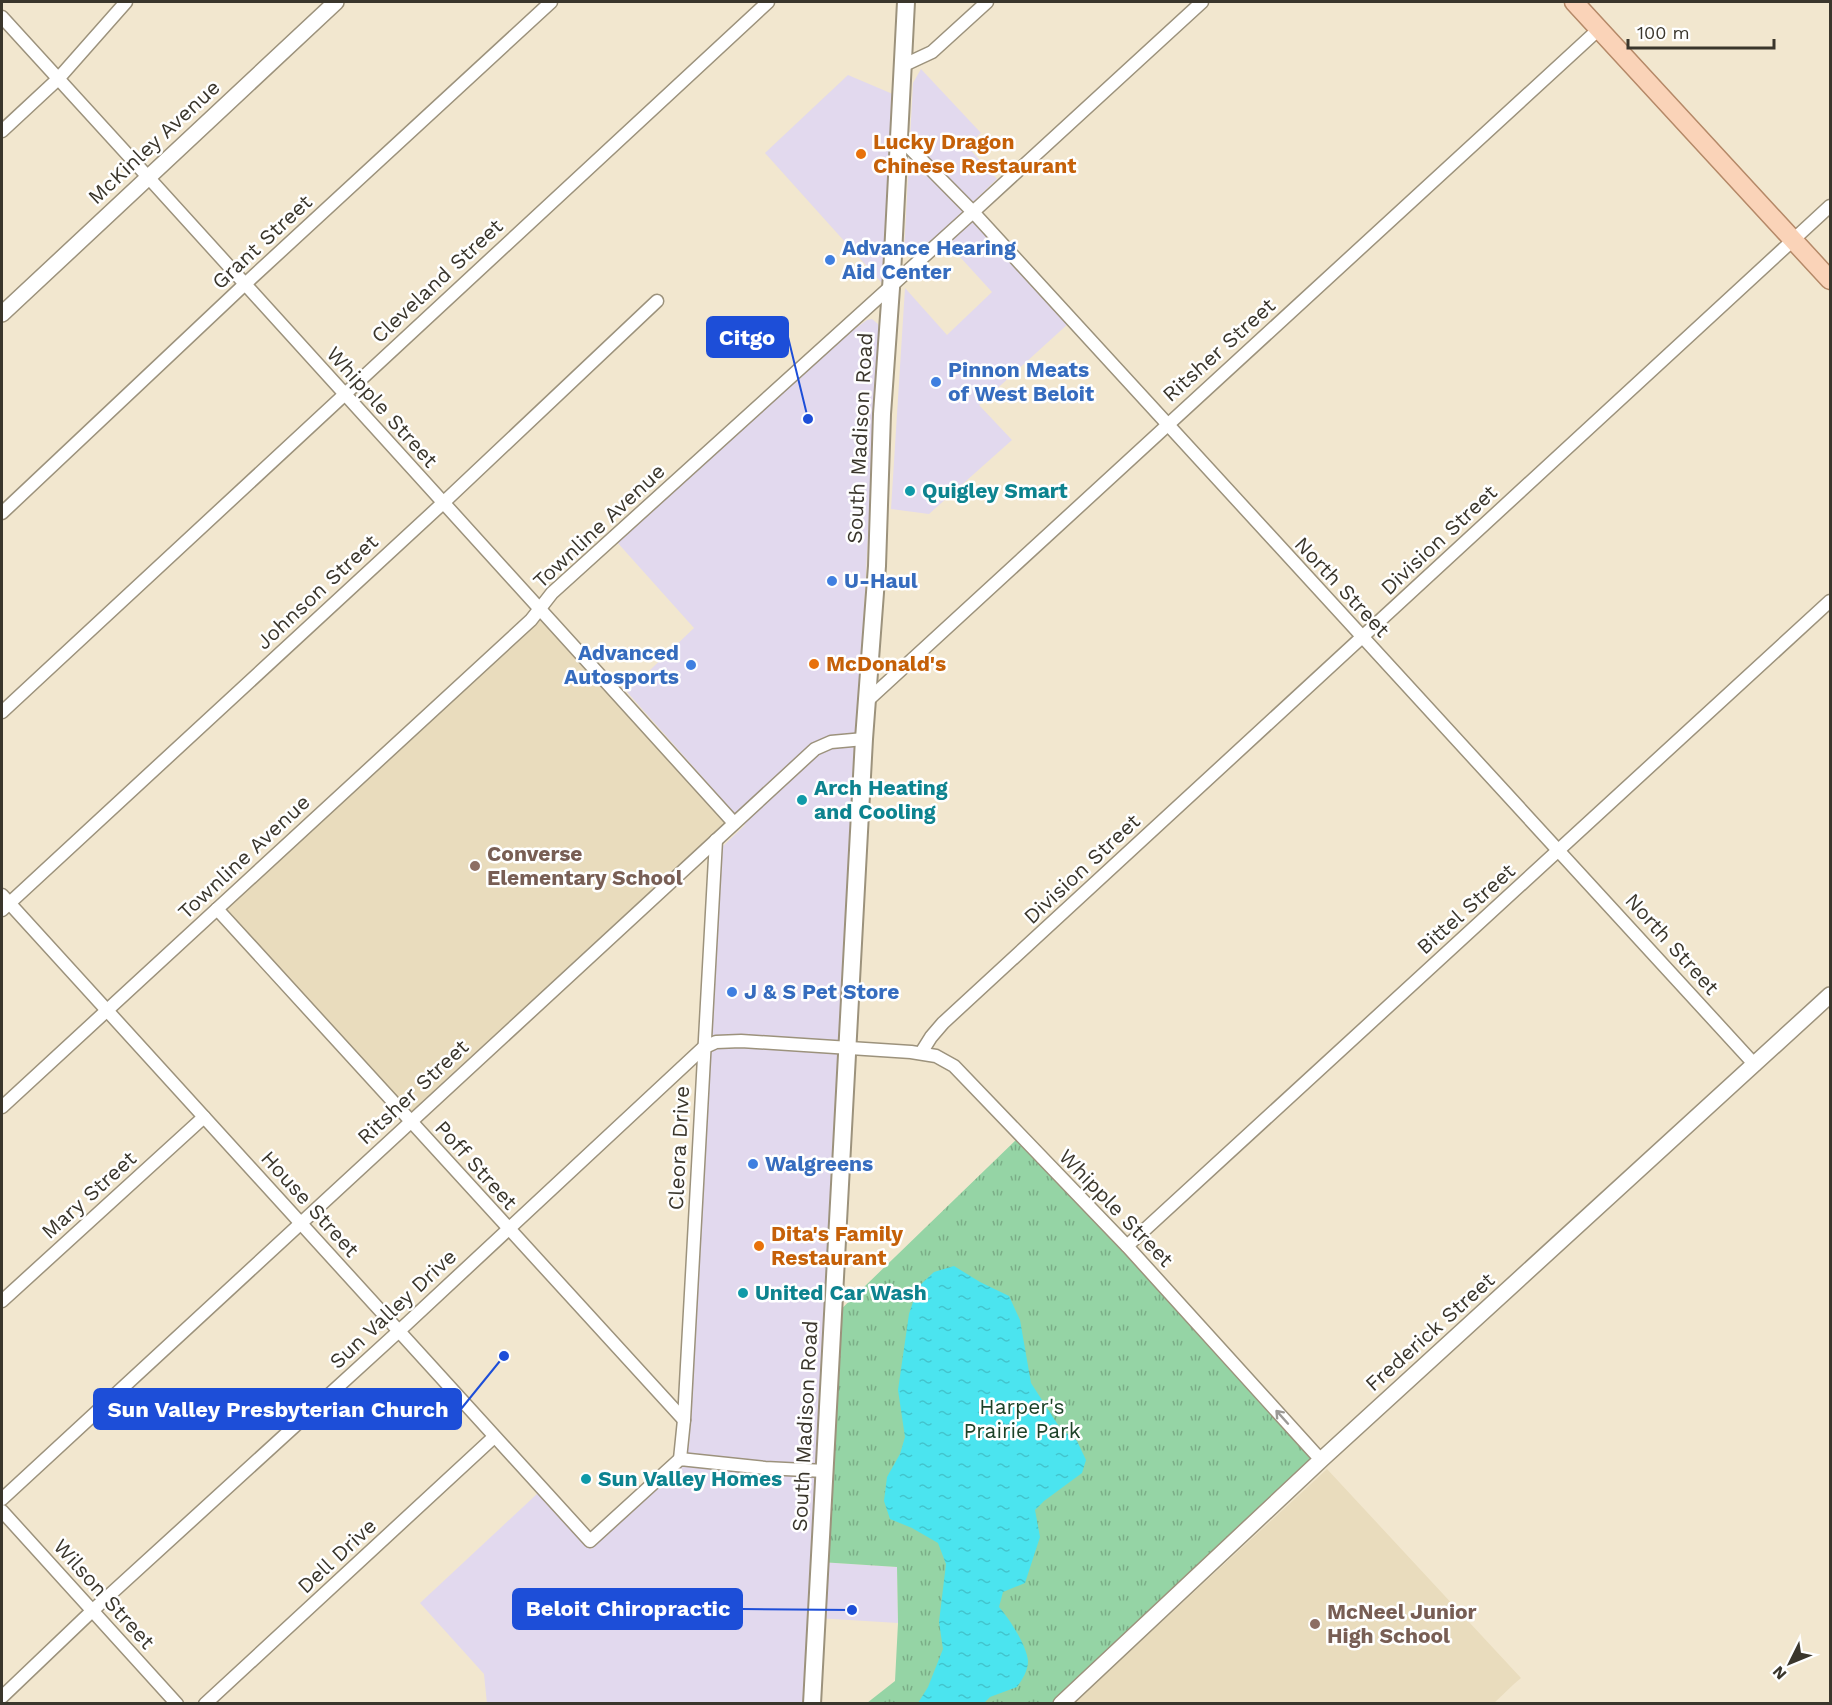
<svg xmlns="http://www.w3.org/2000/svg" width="1832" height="1705" viewBox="0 0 1832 1705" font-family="'Work Sans',sans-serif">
	<defs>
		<pattern id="park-tufts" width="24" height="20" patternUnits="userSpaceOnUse" patternTransform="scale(1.5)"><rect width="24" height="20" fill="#95d4a5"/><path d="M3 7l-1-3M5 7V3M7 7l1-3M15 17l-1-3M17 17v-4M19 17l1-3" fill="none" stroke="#7bad87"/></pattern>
		<pattern id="water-ripples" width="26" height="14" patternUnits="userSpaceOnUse" patternTransform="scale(1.5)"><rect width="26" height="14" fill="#4be4ef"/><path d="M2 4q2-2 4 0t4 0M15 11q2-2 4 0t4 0" fill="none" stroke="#42c4cd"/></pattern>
	</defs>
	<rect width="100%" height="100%" fill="#f2e7cf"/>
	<g fill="#e2d9ee">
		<path d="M921,69L981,133L967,146L997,179L963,212L1069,323L979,405L1012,440L929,514L891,509L905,288L947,335L992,292L940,235L916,257H911L904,251L913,83Z"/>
		<path d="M848,75L895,95L882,283L765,153Z"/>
		<path d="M872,319L878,324L879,329L843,1004L820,1562L897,1567L898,1623L817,1618L810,1703L487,1704L484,1674L420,1603L538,1493L591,1549L676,1470L689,1446L722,847L745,825L627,692L694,628L616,541L838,341L867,320Z"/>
	</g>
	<g fill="#e9dcbd">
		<path d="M540,609L734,823L410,1122L217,909Z"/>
		<path d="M1327,1469L1521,1678L1514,1684L1493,1704L1074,1703Z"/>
	</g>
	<path fill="url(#park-tufts)" d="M1020,1136L1321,1460L1061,1703H867L895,1681L898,1623L897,1567L820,1562L833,1317Z"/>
	<path fill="url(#water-ripples)" d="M954,1266L980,1282L1009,1296L1020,1320L1031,1383L1060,1428L1077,1441L1086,1460L1082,1473L1044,1501L1035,1510L1040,1537L1025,1583L1003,1592L999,1607C1009,1618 1027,1646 1028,1661C1028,1671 1022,1680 1017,1687L990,1697L984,1703H918L928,1687L943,1649L939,1622L946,1564L938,1543L912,1528L890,1519L884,1501L887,1477L900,1454L905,1437L898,1390L909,1314L918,1287L934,1272Z"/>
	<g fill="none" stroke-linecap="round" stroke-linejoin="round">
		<defs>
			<g id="minor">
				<path d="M2,17L148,177L734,823"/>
				<path d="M902,66L932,52L987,2"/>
				<path d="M2,131L58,79L126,2"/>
				<path d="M899,137L973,212L1755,1065"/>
				<path d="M2,513L245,284L551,2"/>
				<path d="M867,701L1599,29"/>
				<path d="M2,712L768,2"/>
				<path d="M2,895L590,1541L680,1459L765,1468L825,1471"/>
				<path d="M217,909L684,1420"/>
				<path d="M2,910L443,503L657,301"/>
				<path d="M921,1053L931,1037L943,1023L1830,206"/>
				<path d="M2,1107L531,620L552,593L973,212L1202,2"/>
				<path d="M1127,1246L1830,601"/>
				<path d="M2,1301L204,1117"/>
				<path d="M680,1459L684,1420L716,840"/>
				<path d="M2,1499L815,749L831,742L864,739"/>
				<path d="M2,1511L177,1704"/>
				<path d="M2,1697L92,1611L399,1331L703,1048L716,1042L741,1041L911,1052L936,1056L954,1066L1127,1246L1321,1460"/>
				<path d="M205,1704L494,1437"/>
			</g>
			<g id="tertiary">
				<path d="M2,314L336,2"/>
				<path d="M1061,1704L1321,1460L1830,995"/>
			</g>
			<path id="secondary" d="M812,1704L864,739L877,566L882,414L892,274L906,2"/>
			<path id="primary" d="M1574,2L1830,280"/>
		</defs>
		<use href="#minor" stroke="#9c927c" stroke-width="15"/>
		<use href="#tertiary" stroke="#9c927c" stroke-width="18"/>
		<use href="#secondary" stroke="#9c927c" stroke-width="20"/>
		<use href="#primary" stroke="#b58968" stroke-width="21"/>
		<use href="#minor" stroke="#fff" stroke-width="12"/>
		<use href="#tertiary" stroke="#fff" stroke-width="15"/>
		<use href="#secondary" stroke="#fff" stroke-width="16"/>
		<use href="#primary" stroke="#fad3b8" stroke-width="18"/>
	</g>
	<defs><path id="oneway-shaft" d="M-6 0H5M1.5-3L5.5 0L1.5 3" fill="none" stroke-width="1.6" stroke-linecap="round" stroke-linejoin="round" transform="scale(1.5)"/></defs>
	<use stroke="#9c9a96" href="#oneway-shaft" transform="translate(1282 1417) rotate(-132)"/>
	<g fill="#e8710a" stroke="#fff" stroke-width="2">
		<circle cx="861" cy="154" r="6"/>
		<circle cx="814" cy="664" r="6"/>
		<circle cx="759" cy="1246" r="6"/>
	</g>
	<g fill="#3f7fe0" stroke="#fff" stroke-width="2">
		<circle cx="830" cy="260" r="6"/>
		<circle cx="936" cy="382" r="6"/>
		<circle cx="832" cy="581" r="6"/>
		<circle cx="691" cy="665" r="6"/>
		<circle cx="732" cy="992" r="6"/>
		<circle cx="753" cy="1164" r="6"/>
	</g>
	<g fill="#0f9aa8" stroke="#fff" stroke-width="2">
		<circle cx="910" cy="491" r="6"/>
		<circle cx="802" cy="800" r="6"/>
		<circle cx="743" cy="1293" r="6"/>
		<circle cx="586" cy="1479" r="6"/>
	</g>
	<g fill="#8d6e63" stroke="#fff" stroke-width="2">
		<circle cx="475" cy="866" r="6"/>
		<circle cx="1315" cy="1624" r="6"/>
	</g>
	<g text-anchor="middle" stroke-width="5" stroke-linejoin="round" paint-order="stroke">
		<g font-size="21" fill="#3a362c" stroke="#fff">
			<text transform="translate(154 142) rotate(-43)" y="7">McKinley Avenue</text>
			<text transform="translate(262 242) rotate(-43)" y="7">Grant Street</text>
			<text transform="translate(437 281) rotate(-43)" y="7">Cleveland Street</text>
			<text transform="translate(1219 350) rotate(-42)" y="7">Ritsher Street</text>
			<text transform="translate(382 407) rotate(48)" y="7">Whipple Street</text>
			<text transform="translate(860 438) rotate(-87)" y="7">South Madison Road</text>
			<text transform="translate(599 526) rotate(-43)" y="7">Townline Avenue</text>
			<text transform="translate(1439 540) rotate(-43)" y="7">Division Street</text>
			<text transform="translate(1342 587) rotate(47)" y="7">North Street</text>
			<text transform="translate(317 592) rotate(-43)" y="7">Johnson Street</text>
			<text transform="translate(244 857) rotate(-43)" y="7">Townline Avenue</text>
			<text transform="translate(1082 869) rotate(-43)" y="7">Division Street</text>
			<text transform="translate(1466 909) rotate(-42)" y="7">Bittel Street</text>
			<text transform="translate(1672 944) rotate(48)" y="7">North Street</text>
			<text transform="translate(413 1092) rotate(-43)" y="7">Ritsher Street</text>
			<text transform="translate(679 1148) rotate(-87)" y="7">Cleora Drive</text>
			<text transform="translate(476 1165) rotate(48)" y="7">Poff Street</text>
			<text transform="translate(89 1195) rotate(-42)" y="7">Mary Street</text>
			<text transform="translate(310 1204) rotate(48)" y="7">House Street</text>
			<text transform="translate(1116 1208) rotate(46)" y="7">Whipple Street</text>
			<text transform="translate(393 1309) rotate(-43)" y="7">Sun Valley Drive</text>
			<text transform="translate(1430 1332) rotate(-42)" y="7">Frederick Street</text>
			<text transform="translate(805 1426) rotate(-87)" y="7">South Madison Road</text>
			<text transform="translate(337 1556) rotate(-43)" y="7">Dell Drive</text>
			<text transform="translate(104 1594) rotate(48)" y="7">Wilson Street</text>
		</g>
		<g font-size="21" font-weight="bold" fill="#c56008" stroke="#fff" text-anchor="start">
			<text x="873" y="149">Lucky Dragon<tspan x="873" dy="24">Chinese Restaurant</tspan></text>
			<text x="826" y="671">McDonald's</text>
			<text x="771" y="1241">Dita's Family<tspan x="771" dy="24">Restaurant</tspan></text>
		</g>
		<g font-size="21" font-weight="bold" fill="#366cbe" stroke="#fff" text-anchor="start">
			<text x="842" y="255">Advance Hearing<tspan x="842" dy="24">Aid Center</tspan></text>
			<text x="948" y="377">Pinnon Meats<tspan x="948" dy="24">of West Beloit</tspan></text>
			<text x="844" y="588">U-Haul</text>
			<text x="679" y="660" text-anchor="end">Advanced<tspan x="679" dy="24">Autosports</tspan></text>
			<text x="744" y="999">J &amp; S Pet Store</text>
			<text x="765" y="1171">Walgreens</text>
		</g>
		<g font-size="21" font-weight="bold" fill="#0d838f" stroke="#fff" text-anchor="start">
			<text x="922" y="498">Quigley Smart</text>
			<text x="814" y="795">Arch Heating<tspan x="814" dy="24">and Cooling</tspan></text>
			<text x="755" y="1300">United Car Wash</text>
			<text x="598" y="1486">Sun Valley Homes</text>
		</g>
		<g font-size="21" font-weight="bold" fill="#785e54" stroke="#fff" text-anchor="start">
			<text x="487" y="861">Converse<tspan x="487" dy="24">Elementary School</tspan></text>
			<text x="1327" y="1619">McNeel Junior<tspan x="1327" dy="24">High School</tspan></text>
		</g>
		<g font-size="21" fill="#1d4228" stroke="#fff">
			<text x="1022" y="1414">Harper's<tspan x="1022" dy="24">Prairie Park</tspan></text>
		</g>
	</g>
	<path fill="none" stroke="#1d4ed8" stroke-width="2" d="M808 419L788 337M504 1356L461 1409M852 1610L742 1609"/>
	<g fill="#1d4ed8" stroke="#fff" stroke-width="2">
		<circle cx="808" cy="419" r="6"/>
		<circle cx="504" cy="1356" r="6"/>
		<circle cx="852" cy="1610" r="6"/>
	</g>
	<g fill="#1d4ed8" stroke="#1d4ed8" stroke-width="2">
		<rect x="707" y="317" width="81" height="40" rx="6"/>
		<rect x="94" y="1389" width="367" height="40" rx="6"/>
		<rect x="513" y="1589" width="229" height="40" rx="6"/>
	</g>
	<g font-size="22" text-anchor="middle" font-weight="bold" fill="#fff">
		<text x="747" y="345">Citgo</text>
		<text x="278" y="1417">Sun Valley Presbyterian Church</text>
		<text x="628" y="1616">Beloit Chiropractic</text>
	</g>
	<rect width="1832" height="1705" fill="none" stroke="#3a362c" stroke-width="6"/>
	<g transform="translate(1790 1663) rotate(227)" stroke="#ffffff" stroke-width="4.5" paint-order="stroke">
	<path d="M0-4.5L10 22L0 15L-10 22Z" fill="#3a362c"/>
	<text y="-9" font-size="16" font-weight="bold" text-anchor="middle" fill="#3a362c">N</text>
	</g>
	<path d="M1628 39v9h146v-9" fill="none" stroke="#3a362c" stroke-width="3"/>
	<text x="1637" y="39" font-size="18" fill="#3a362c" stroke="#ffffff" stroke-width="4.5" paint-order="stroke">100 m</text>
</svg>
